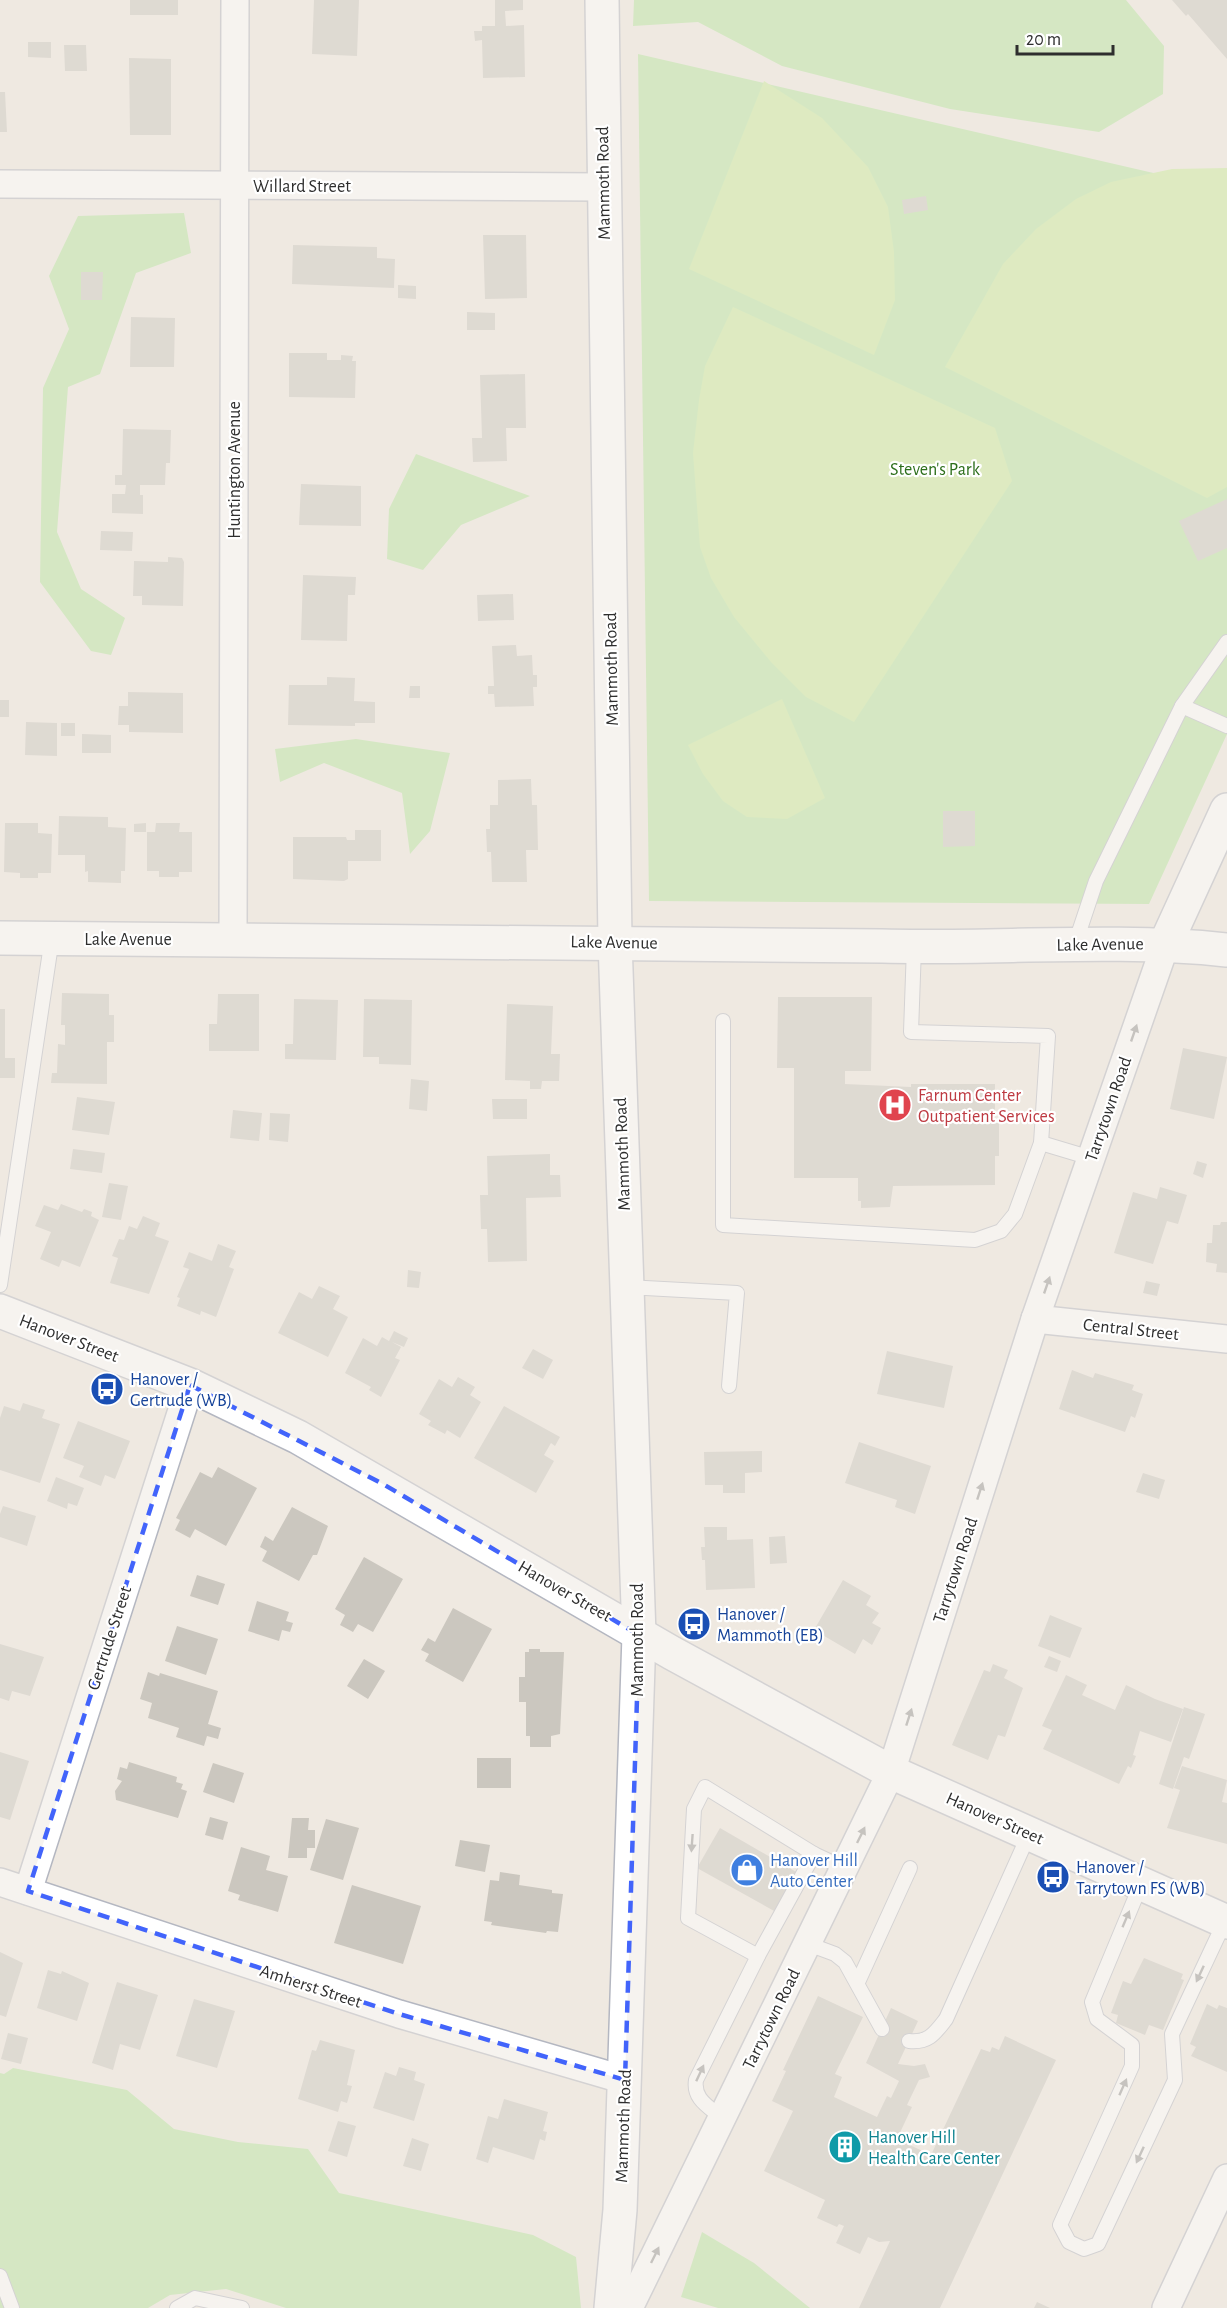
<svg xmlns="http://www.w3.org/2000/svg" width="1227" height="2308" viewBox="0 0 1227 2308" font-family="'Alegreya Sans',sans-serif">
	<rect width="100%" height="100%" fill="#efe9e1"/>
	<g fill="#b6e59e">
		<path d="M634,0H1126L1164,46L1163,94L1099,132L950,109L782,66L698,22L633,26Z"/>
		<path d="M638,54L1227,190V734L1149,904L649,901Z"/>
		<path d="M184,213L191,253L136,273L100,374L68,387L57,532L81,589L125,618L111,655L91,651L40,582L43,388L69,329L49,276L78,216Z"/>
		<path d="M416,454L530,496L461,525L423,570L387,559L389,509Z"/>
		<path d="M356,739L450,753L430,831L410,854L402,793L324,763L280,782L275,749Z"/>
		<path d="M13,2068L127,2090L174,2129L238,2142L308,2149L339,2193L533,2235L576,2257L581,2308H286L226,2289L170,2295L148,2308H0V2073L4,2074Z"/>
		<path d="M702,2232L754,2263L810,2308H718L681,2297Z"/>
	</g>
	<g fill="#c9ec9a">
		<path d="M764,81L822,118L868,167L888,207L894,252L895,300L874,355L689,269Z"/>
		<path d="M1227,168V487L1207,498L945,367L1003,264L1036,229L1076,199L1111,182L1172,169Z"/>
		<path d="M733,307L995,428L1012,481L854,722L806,697L771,662L734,617L711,578L700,547L693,453L699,400L705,366Z"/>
		<path d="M782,699L825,798L787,819L747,817L723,801L703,774L688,745Z"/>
	</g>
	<g fill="#cbc7bf">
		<rect x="130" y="0" width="48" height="15"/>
		<path d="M314,0H359L357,56L312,54Z"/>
		<path d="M495,0H523V10L505,11L506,26L524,25L525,77L483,78L482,40L475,41L474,31H482V26H495Z"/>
		<path d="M1172,0H1227V59L1188,14L1186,16Z"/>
		<path d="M28,42H51V58L28,57Z"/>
		<path d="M64,45H86L87,71H65Z"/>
		<path d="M129,58L171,59V135H130Z"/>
		<path d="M0,92H5L7,132H0Z"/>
		<path d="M926,196L928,210L904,214L902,200Z"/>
		<path d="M483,235H526L527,298L485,299Z"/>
		<path d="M293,245L377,247V258L395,259L394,288L292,284Z"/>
		<path d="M81,272H103L102,300H81Z"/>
		<path d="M398,285L416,286V299L398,298Z"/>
		<path d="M467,312L495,313V330H467Z"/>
		<path d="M131,317L175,318L174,367H130Z"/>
		<path d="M289,353H327V360H341V355L353,356L352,361H356L355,398L289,397Z"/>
		<path d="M525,374L526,428H506L507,461L473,462L472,438H482L480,375Z"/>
		<path d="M123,429L171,430L170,463H166L165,485H140V495H143V514L112,513V494H125L126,485H115V475H122Z"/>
		<path d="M301,484L361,486V526L299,525Z"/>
		<path d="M1227,499V548L1198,561L1179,521Z"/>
		<path d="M101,531L133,532L132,551L100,550Z"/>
		<path d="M168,557L182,558L184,562L183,606L142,605V596H133L134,561L168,562Z"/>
		<path d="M303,575L356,577L355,595H348L347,641L301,640Z"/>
		<path d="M513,594L514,620L478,621L477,595Z"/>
		<path d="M516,645L517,656L532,655L533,675H537V687H533L534,706L495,707L494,694H488V686H494L492,646Z"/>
		<path d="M327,677L355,678L354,701L375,702V723H355V726L288,725L289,685H327Z"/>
		<path d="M410,686H420V698H409Z"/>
		<path d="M128,692L183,693V733L129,732V725H118L119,706H128Z"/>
		<rect x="0" y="700" width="9" height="17"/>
		<path d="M26,722L57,723V756L25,755Z"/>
		<rect x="61" y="723" width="14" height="13"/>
		<path d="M82,734L111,735V753H82Z"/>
		<path d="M531,779L532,805H537L538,850H526L527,882H492L491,852H487L486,829H490V805H498V780Z"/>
		<path d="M943,811H975V846L943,847Z"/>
		<path d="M59,816L108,817V827L126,828L125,871H121V883L88,882V871L85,872V855H58Z"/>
		<path d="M5,823H38V833L52,834L51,873H38V878H20V873L4,872Z"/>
		<path d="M146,823V832H134V824Z"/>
		<path d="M156,823H180L179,832H192V872H179V877H159V871H147V832H155Z"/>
		<path d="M355,830H381V861H348V879L344,881L293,879V837H346L347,840H355Z"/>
		<path d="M62,993L109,994V1015H114V1042H107V1084L51,1083L52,1073H57L58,1044L65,1045V1025H61Z"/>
		<path d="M218,994H259V1051H209V1024H217Z"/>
		<path d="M778,997H872L871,1071H845V1084L911,1087V1084H995V1123H999V1156H995V1185L893,1186L890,1207L861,1208V1201H858V1178H794V1068H777Z"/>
		<path d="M294,999L338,1000L336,1060L285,1059V1044H293Z"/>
		<path d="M364,999L412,1000L411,1065L379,1064V1057H363Z"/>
		<path d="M507,1004L553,1006L551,1054H560L559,1081H542L541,1089H530V1081L505,1080Z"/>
		<path d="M0,1009H5V1058H15V1078H0Z"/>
		<path d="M1183,1048L1227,1057L1214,1119L1170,1109Z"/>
		<path d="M411,1079L429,1081L427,1111L409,1109Z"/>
		<path d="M77,1097L115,1102L109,1135L72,1130Z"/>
		<path d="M492,1099H527V1119H493Z"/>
		<path d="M233,1110L262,1113L259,1141L230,1138Z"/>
		<path d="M270,1113L290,1114L288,1142L269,1140Z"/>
		<path d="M73,1149L105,1153L102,1173L70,1169Z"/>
		<path d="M550,1154V1175H560L561,1197L526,1198L527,1261L488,1262L487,1229H481L480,1195H488L487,1156Z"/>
		<path d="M1197,1161L1207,1164L1203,1178L1193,1174Z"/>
		<path d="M109,1183L128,1186L121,1220L102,1217Z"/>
		<path d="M1160,1187L1187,1195L1178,1224L1167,1221L1153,1264L1114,1253L1133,1192L1157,1199Z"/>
		<path d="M61,1204L82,1212L84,1209L92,1212L91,1216L99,1220L80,1267L62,1260L59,1267L40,1259L51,1232L35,1226L44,1205L58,1210Z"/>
		<path d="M143,1216L160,1223L155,1236L169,1241L149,1294L110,1283L118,1258L112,1256L119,1239L124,1240L129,1226L137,1229Z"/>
		<path d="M1221,1222H1227V1273L1216,1272L1217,1264L1206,1262L1207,1243H1212L1213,1225H1220Z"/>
		<path d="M218,1244L236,1251L229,1267L234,1269L216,1317L201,1311L200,1315L177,1306L180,1298L177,1297L189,1269L183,1267L189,1252L212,1261Z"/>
		<path d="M408,1270L421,1272L419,1288L407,1287Z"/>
		<path d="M1146,1281L1160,1284L1157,1296L1143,1293Z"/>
		<path d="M319,1286L340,1296L333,1309L348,1317L328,1357L278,1333L299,1292L312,1299Z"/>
		<path d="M394,1331L408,1338L404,1347L392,1342L401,1347L395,1358L400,1360L381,1397L369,1390L371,1387L345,1373L363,1338L377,1346L382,1337L389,1341Z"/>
		<path d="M533,1349L553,1360L543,1379L522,1368Z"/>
		<path d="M887,1351L953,1366L944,1408L877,1394Z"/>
		<path d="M1072,1370L1093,1378L1095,1373L1134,1385L1132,1390L1143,1394L1135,1418L1131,1416L1125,1432L1059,1409Z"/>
		<path d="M458,1377L475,1387L470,1395L481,1402L460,1438L447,1430L445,1434L428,1425L431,1421L419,1414L439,1379L452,1387Z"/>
		<path d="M23,1403L45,1410L42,1418L60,1424L40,1483L0,1470V1418L4,1406L20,1411Z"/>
		<path d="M504,1406L560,1437L555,1446L551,1443L544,1455L554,1461L536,1493L474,1458Z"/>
		<path d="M78,1421L130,1441L115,1479L105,1475L101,1486L79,1477L84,1466L63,1458Z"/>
		<path d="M859,1442L931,1466L915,1514L895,1507L897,1500L845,1483Z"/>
		<path d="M762,1451V1472L745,1473V1493H723V1485H705L704,1452Z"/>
		<path d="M218,1467L257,1488L226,1546L195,1529L190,1538L175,1530L180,1520L176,1518L200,1472L212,1478Z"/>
		<path d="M1143,1473L1165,1480L1159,1499L1136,1492Z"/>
		<path d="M56,1477L84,1488L77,1506L68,1503L67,1509L47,1501Z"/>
		<path d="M3,1506L36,1516L27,1546L0,1537V1514Z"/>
		<path d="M292,1507L328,1526L317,1555H313L299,1581L262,1561L267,1551L260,1547L265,1536L273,1541Z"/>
		<path d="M704,1527H727V1540L753,1539L755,1588L706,1590L705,1560H702L701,1547H705Z"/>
		<path d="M785,1536L787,1563L770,1564L769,1537Z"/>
		<path d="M364,1557L403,1579L373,1632L358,1624L353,1632L340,1625L345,1615L335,1609Z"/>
		<path d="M197,1575L225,1584L218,1605L190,1596Z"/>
		<path d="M843,1580L871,1596L866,1605L879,1613L872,1623L881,1628L872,1645L863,1639L855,1654L814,1630Z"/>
		<path d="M257,1601L289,1612L286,1621L293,1623L290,1632L282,1630L279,1641L248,1631Z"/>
		<path d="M453,1608L492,1629L463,1682L425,1661L429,1654L421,1650L428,1638L435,1642Z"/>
		<path d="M1050,1615L1082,1628L1070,1658L1038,1646Z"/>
		<path d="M177,1626L218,1639L206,1675L165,1661Z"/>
		<path d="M0,1644L44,1657L30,1696L12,1691L9,1701L0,1698Z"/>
		<path d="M529,1649H540V1652H564L560,1734L551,1736V1747H530V1736H526V1702H519V1677H525V1652H529Z"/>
		<path d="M1049,1656L1061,1661L1057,1672L1044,1667Z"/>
		<path d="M364,1659L385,1671L368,1699L347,1686Z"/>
		<path d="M993,1664L1008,1670L1004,1678L1023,1688L1005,1737L998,1735L988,1760L952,1745L984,1670L990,1672Z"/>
		<path d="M148,1672L159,1676L160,1673L218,1691L208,1724L221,1728L218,1739L207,1736L204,1746L176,1737L179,1728L148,1718L152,1703L140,1699Z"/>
		<path d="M1066,1675L1087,1685L1082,1695L1115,1710L1126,1685L1155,1699L1183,1709L1171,1742L1140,1731L1133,1755L1136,1756L1131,1768L1128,1766L1119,1784L1043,1749L1052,1730L1042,1726Z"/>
		<path d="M1184,1707L1205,1714L1189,1759L1184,1757L1173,1789L1159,1784Z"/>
		<path d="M0,1752L29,1761L10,1820L0,1817Z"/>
		<rect x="477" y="1758" width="34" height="30"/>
		<path d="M129,1762L177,1777L176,1782L183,1784L181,1789L187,1791L178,1818L116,1800L115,1791L122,1781L117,1779L120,1767L127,1769Z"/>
		<path d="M213,1763L244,1773L234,1803L203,1792Z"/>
		<path d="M1182,1766L1227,1780L1222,1802L1227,1803V1844L1167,1828L1180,1790L1174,1788Z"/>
		<path d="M210,1817L228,1822L223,1840L205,1835Z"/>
		<path d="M292,1818H309L308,1830H315V1848H307V1858H288Z"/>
		<path d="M326,1819L359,1828L343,1880L310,1870Z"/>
		<path d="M720,1828L798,1873L776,1912L697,1868Z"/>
		<path d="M460,1840L490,1845L485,1872L455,1866Z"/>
		<path d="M241,1847L270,1856L266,1870L288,1876L278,1912L238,1900L240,1895L228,1891Z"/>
		<path d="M500,1872L520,1875L519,1885L552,1890V1893L563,1894L558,1932L547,1931L546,1933L491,1925L492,1922L484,1921L490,1880L499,1881Z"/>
		<path d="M352,1885L421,1906L403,1964L334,1943Z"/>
		<path d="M0,1952L23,1963L6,2017L0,2015Z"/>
		<path d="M1144,1958L1183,1974L1181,1979L1184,1980L1163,2030L1149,2025L1145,2035L1116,2023L1118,2015L1111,2013L1123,1981L1131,1984Z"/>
		<path d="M48,1970L61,1974L62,1971L89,1983L77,2021L37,2008Z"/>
		<path d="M117,1982L158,1995L140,2050L120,2044L113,2070L92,2063Z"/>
		<path d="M818,1996L863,2017L835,2074L842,2077L834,2097L877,2117L887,2096L891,2098L899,2081L866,2063L891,2008L918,2021L898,2064L914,2066L925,2064L930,2077L919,2080L907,2105L912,2107L897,2139L931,2155L981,2049L990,2052L992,2047L999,2050L1005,2036L1056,2060L940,2308H859L890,2241L879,2242L868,2237L860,2254L836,2243L844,2226L839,2224L837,2227L817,2218L825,2200L764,2171L793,2111L772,2101L786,2071L783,2070Z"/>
		<path d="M194,1999L235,2011L217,2068L176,2056Z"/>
		<path d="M1207,2004L1217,2009L1219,2005L1227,2008V2072L1191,2056L1196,2047L1190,2044Z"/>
		<path d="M8,2033L28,2038L21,2064L1,2059Z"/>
		<path d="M320,2040L355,2050L347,2085L352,2086L347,2103L341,2101L338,2112L298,2099L312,2050L316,2051Z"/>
		<path d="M399,2067L416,2072L414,2080L425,2084L414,2121L373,2108L385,2072L396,2076Z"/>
		<path d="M504,2099L548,2112L543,2131L547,2132L545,2141L540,2139L534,2160L493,2147L488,2163L476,2159L488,2116L498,2119Z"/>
		<path d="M338,2121L356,2126L347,2157L328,2151Z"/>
		<path d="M412,2138L429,2144L421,2171L403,2166Z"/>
		<path d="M1037,2302L1050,2308H1034Z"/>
	</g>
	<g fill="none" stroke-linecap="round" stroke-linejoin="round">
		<defs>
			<g id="lane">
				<path d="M1182,706L1227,642"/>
				<path d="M1075,944L1096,881L1182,706L1227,726"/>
				<path d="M723,1021V1225L975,1240L1001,1231L1015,1214L1041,1143L1048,1036L911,1032L914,947"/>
				<path d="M1041,1143L1091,1158"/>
				<path d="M0,1285L52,938"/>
				<path d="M627,1287L737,1293L729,1386"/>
				<path d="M1141,1884L1092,2002L1097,2019L1132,2045V2066L1060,2225L1069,2242L1084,2249L1098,2244L1175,2080L1172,2034L1225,1921"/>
				<path d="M808,1944L835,1954L845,1962L882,2029"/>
				<path d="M758,1956L688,1918L694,1809L705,1787L814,1854L844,1868"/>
				<path d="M858,1982L910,1868"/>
				<path d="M909,2041C929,2043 935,2033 946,2019L1029,1834"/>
				<path d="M722,2118C708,2106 693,2099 696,2080L758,1956L814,1854"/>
				<path d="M0,2276L12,2308"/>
				<path d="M177,2308L195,2298L242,2308"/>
			</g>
			<g id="street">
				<path d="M0,184L603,187"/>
				<path d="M233,939L235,0"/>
				<path d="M1035,1319L1227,1339"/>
				<path d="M0,1882L399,2014L625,2080"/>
				<path d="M28,1891L190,1385"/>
				<path d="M629,2308L891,1772L1035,1319L1166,943"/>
				<path d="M1166,2308L1227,2178"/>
			</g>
			<g id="secondary">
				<path d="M602,0L615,941L639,1635L620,2210L611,2308"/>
				<path d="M0,938C294,939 588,941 882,946C997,949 1112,938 1227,950"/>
				<path d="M1166,943L1227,810"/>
				<path d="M0,1311L190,1385L298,1437L672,1653L891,1772L1227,1922"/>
			</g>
		</defs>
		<use href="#lane" stroke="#b4b7c1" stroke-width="16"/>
		<use href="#street" stroke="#b4b7c1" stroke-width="30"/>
		<use href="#secondary" stroke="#b4b7c1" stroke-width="36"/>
		<use href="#lane" stroke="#fff" stroke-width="14"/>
		<use href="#street" stroke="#fff" stroke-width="27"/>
		<use href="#secondary" stroke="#fff" stroke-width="33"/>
	</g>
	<defs><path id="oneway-solid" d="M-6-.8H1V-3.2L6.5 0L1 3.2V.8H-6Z" transform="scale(1.5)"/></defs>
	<g fill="#969696">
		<use href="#oneway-solid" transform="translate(1134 1033) rotate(-71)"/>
		<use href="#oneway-solid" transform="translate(1047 1285) rotate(-71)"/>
		<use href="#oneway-solid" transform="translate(980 1491) rotate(-72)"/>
		<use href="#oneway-solid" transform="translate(909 1717) rotate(-72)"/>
		<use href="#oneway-solid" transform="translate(861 1835) rotate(-64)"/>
		<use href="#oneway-solid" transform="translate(692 1843) rotate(94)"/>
		<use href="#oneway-solid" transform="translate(1126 1919) rotate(-67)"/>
		<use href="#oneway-solid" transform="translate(1200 1974) rotate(115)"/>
		<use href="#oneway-solid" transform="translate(700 2073) rotate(-65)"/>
		<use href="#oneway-solid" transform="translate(1123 2087) rotate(-66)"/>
		<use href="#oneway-solid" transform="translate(1140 2155) rotate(115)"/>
		<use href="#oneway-solid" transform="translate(655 2255) rotate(-64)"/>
	</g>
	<path d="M0 0H1227V2308H0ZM190,1385L383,1484L639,1635L625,2080L399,2014L28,1891Z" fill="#efe9e1" fill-opacity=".55" fill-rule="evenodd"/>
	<path fill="none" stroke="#4264fb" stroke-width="4.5" stroke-dasharray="12 8" stroke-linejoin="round" d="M190,1385L383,1484L639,1635L625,2080L399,2014L28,1891Z"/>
	<defs>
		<symbol id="hospital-disc" viewBox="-11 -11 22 22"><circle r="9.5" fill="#e0444e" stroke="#fff"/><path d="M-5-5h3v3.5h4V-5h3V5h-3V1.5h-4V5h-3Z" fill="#fff"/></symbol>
		<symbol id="bus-disc" viewBox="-11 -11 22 22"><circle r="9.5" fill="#1a4fb4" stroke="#fff"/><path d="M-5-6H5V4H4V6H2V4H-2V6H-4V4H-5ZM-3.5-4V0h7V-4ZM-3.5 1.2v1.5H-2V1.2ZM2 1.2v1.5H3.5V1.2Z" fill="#fff"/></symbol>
		<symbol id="shop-disc" viewBox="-11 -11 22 22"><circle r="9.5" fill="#3f7fe0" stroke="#fff"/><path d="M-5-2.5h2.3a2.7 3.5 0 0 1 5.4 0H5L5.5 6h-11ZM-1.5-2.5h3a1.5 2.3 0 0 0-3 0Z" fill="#fff"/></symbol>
		<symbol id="building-disc" viewBox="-11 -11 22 22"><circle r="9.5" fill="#0f9aa8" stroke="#fff"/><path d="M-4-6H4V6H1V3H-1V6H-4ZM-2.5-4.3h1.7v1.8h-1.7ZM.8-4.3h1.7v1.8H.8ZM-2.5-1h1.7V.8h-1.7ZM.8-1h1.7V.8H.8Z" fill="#fff"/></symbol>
	</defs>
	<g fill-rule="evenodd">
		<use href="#hospital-disc" x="876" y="1086" width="38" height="38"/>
		<use href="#bus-disc" x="88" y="1370" width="38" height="38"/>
		<use href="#bus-disc" x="675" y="1605" width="38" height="38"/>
		<use href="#shop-disc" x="728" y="1851" width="38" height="38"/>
		<use href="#bus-disc" x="1034" y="1858" width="38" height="38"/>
		<use href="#building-disc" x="826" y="2128" width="38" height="38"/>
	</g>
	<g text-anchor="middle" stroke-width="4.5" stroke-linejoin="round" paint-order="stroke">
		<g font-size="18" fill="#2e2e2e" stroke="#fff">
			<text transform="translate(603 183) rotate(-91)" y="6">Mammoth Road</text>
			<text x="302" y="192">Willard Street</text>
			<text transform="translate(234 470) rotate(-90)" y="6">Huntington Avenue</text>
			<text transform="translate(611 669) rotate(-91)" y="6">Mammoth Road</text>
			<text x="128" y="945">Lake Avenue</text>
			<text transform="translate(614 942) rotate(1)" y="6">Lake Avenue</text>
			<text transform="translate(1100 944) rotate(-1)" y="6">Lake Avenue</text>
			<text transform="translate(1108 1109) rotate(-71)" y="6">Tarrytown Road</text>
			<text transform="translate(622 1154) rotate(-92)" y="6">Mammoth Road</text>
			<text transform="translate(1131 1329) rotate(6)" y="6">Central Street</text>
			<text transform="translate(69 1338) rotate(21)" y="6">Hanover Street</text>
			<text transform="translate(955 1570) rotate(-72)" y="6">Tarrytown Road</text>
			<text transform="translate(565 1591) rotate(30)" y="6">Hanover Street</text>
			<text transform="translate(109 1638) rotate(-72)" y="6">Gertrude Street</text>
			<text transform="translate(637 1640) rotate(-90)" y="6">Mammoth Road</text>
			<text transform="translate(995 1818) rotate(24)" y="6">Hanover Street</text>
			<text transform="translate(311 1986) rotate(18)" y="6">Amherst Street</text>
			<text transform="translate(771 2019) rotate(-64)" y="6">Tarrytown Road</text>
			<text transform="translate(623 2126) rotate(-88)" y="6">Mammoth Road</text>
		</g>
		<g font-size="18" fill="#2c6e1b" stroke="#fff">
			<text x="935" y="475">Steven's Park</text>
		</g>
		<g font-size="18" fill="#be3a42" stroke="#fff" text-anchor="start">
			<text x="918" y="1101">Farnum Center<tspan x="918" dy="21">Outpatient Services</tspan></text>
		</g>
		<g font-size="18" fill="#164399" stroke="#fff" text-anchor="start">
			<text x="130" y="1385">Hanover /<tspan x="130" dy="21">Gertrude (WB)</tspan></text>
			<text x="717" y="1620">Hanover /<tspan x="717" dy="21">Mammoth (EB)</tspan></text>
			<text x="1076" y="1873">Hanover /<tspan x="1076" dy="21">Tarrytown FS (WB)</tspan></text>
		</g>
		<g font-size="18" fill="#366cbe" stroke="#fff" text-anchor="start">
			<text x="770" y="1866">Hanover Hill<tspan x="770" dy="21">Auto Center</tspan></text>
		</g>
		<g font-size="18" fill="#0d838f" stroke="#fff" text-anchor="start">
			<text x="868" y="2143">Hanover Hill<tspan x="868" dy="21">Health Care Center</tspan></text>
		</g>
	</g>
	<path d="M1017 45v9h96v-9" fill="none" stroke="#2e2e2e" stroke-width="3"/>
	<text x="1026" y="45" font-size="18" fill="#2e2e2e" stroke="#ffffff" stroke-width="4.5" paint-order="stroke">20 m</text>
</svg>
